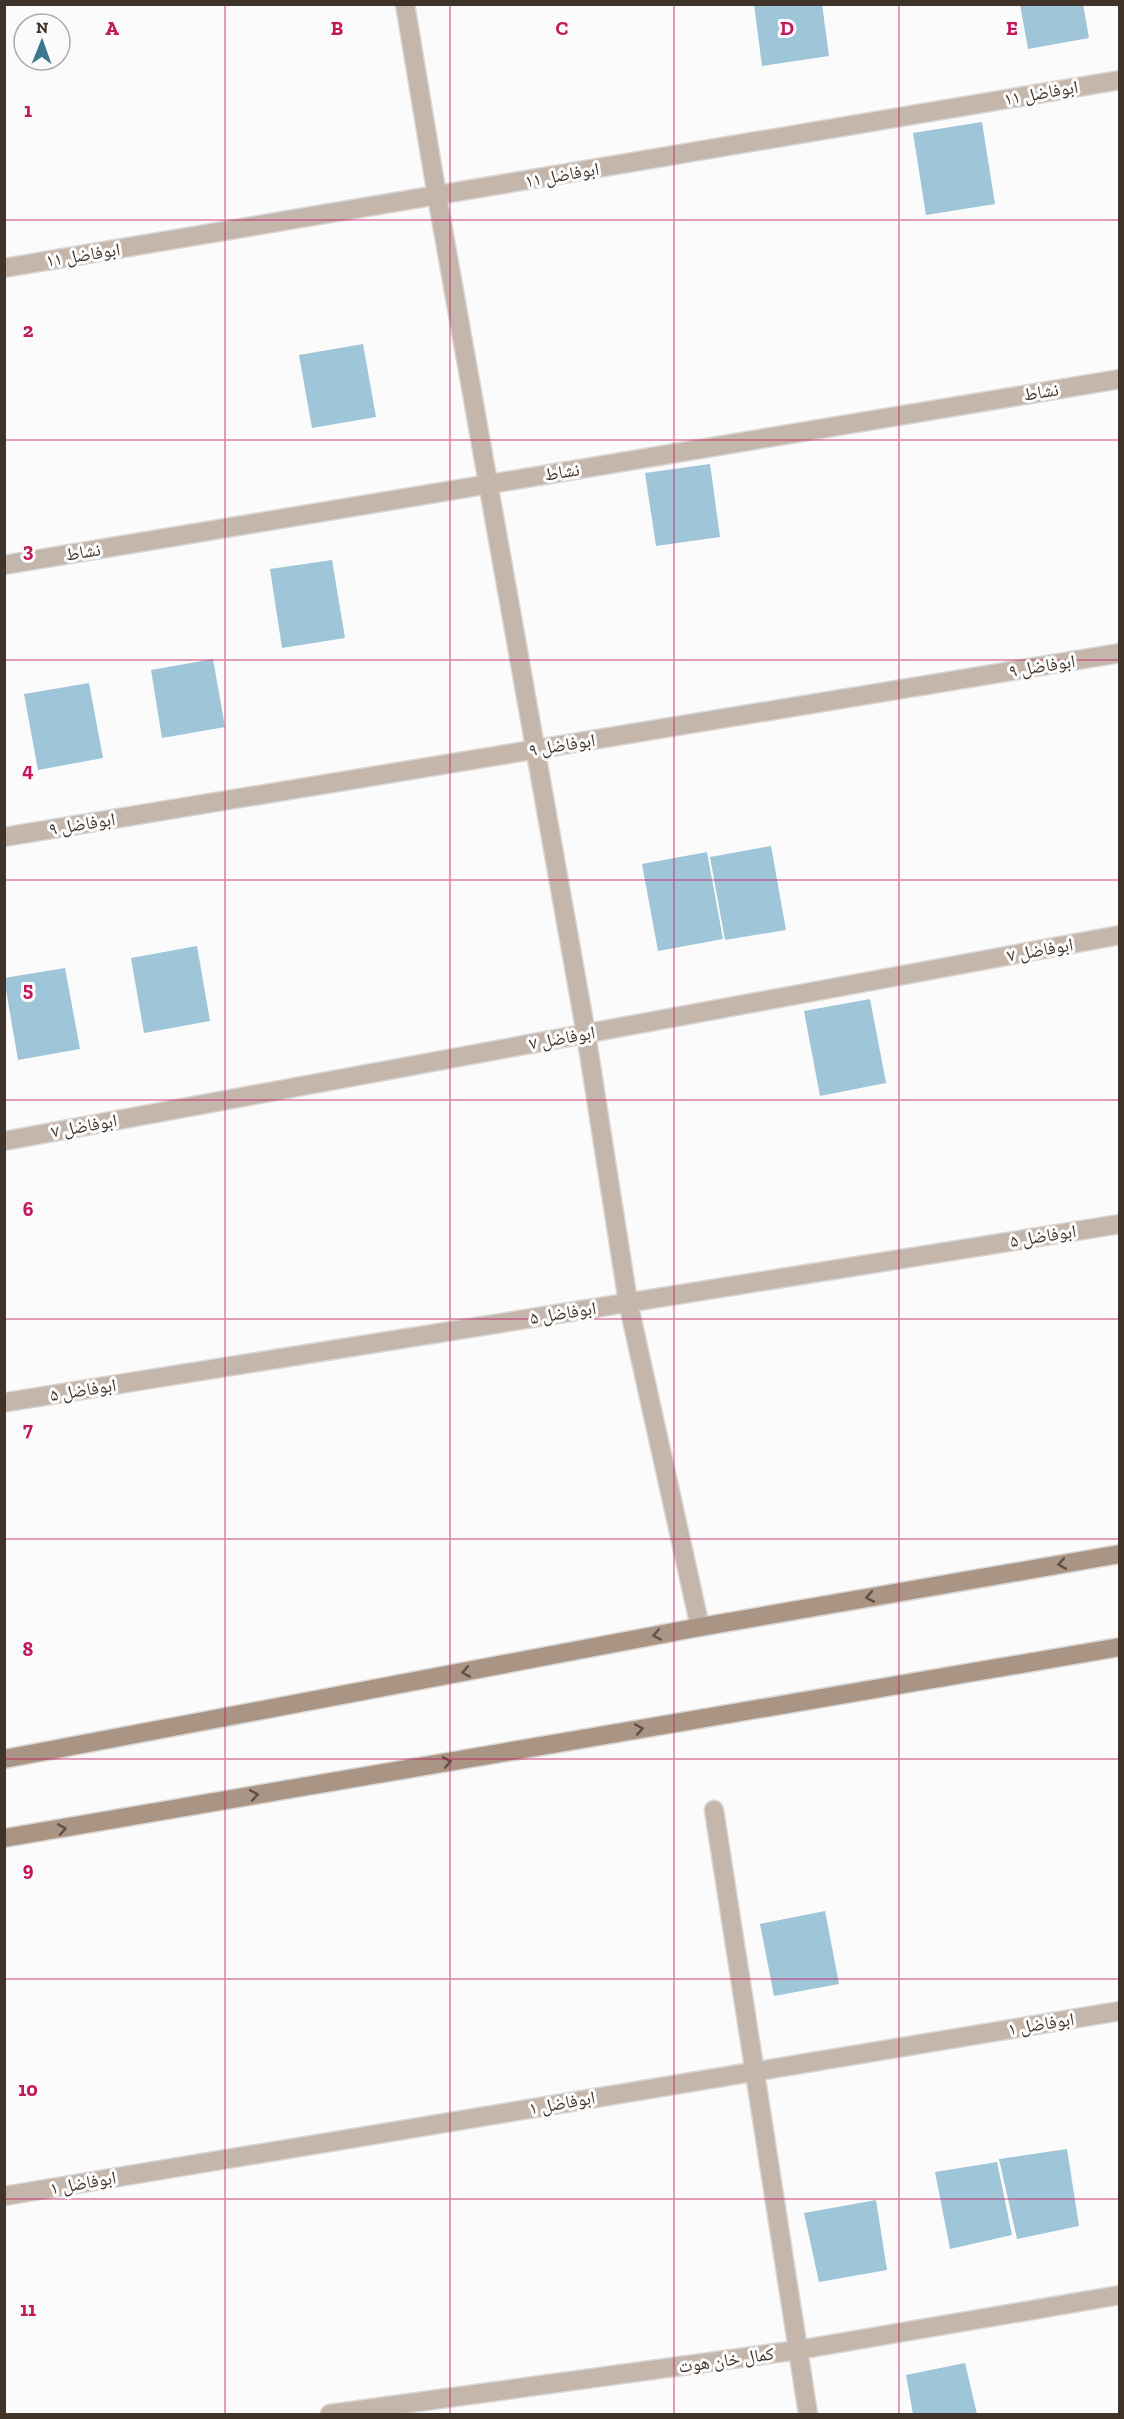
<svg xmlns="http://www.w3.org/2000/svg" width="1124" height="2419" viewBox="0 0 1124 2419" font-family="'Zilla Slab','Noto Naskh Arabic',serif">
	<rect width="100%" height="100%" fill="#fbfbfb"/>
	<g fill="#9ec5d8">
		<path d="M754,4H822L829,56L762,66Z"/>
		<path d="M1020,4H1083L1089,38L1028,49Z"/>
		<path d="M982,122L995,204L926,215L913,133Z"/>
		<path d="M363,344L376,417L312,428L299,355Z"/>
		<path d="M710,464L720,537L656,546L645,473Z"/>
		<path d="M332,560L345,638L282,648L270,569Z"/>
		<path d="M213,659L225,727L162,738L151,670Z"/>
		<path d="M89,683L103,758L38,770L24,694Z"/>
		<path d="M771,846L786,930L725,940L710,857Z"/>
		<path d="M707,852L723,939L658,951L642,864Z"/>
		<path d="M197,946L210,1021L144,1033L131,958Z"/>
		<path d="M65,968L80,1049L18,1060L4,978Z"/>
		<path d="M870,999L886,1083L820,1096L804,1011Z"/>
		<path d="M825,1911L839,1984L774,1996L760,1924Z"/>
		<path d="M1067,2149L1079,2226L1017,2239L999,2159Z"/>
		<path d="M997,2162L1012,2235L950,2249L935,2172Z"/>
		<path d="M876,2200L887,2270L819,2282L804,2213Z"/>
		<path d="M965,2363L977,2414H913L906,2375Z"/>
	</g>
	<g fill="none" stroke-linecap="round" stroke-linejoin="round">
		<defs>
			<g id="street">
				<path d="M405,4L437,196L586,1034L628,1302L700,1627"/>
				<path d="M4,268L1120,80"/>
				<path d="M4,565L1120,379"/>
				<path d="M4,837L1120,653"/>
				<path d="M4,1141L1120,935"/>
				<path d="M7,1402L1120,1224"/>
				<path d="M714,1810L808,2414"/>
				<path d="M4,2196L1120,2011"/>
				<path d="M330,2414L798,2350L1120,2295"/>
			</g>
			<g id="secondary">
				<path d="M4,1759L700,1627L1120,1554"/>
				<path d="M4,1838L1120,1647"/>
			</g>
		</defs>
		<use href="#street" stroke="#d9d7d5" stroke-width="21"/>
		<use href="#secondary" stroke="#d9d7d5" stroke-width="21"/>
		<use href="#street" stroke="#c5b6ac" stroke-width="18"/>
		<use href="#secondary" stroke="#aa9585" stroke-width="18"/>
	</g>
	<defs><path id="oneway-chevron" d="M-2-3.5L2.5 0L-2 3.5" fill="none" stroke-width="1.6" stroke-linecap="round" stroke-linejoin="round" transform="scale(1.5)"/></defs>
	<g stroke="#605045">
		<use href="#oneway-chevron" transform="translate(1062 1564) rotate(170)"/>
		<use href="#oneway-chevron" transform="translate(870 1597) rotate(170)"/>
		<use href="#oneway-chevron" transform="translate(657 1635) rotate(169)"/>
		<use href="#oneway-chevron" transform="translate(466 1672) rotate(169)"/>
		<use href="#oneway-chevron" transform="translate(639 1729) rotate(-10)"/>
		<use href="#oneway-chevron" transform="translate(447 1762) rotate(-10)"/>
		<use href="#oneway-chevron" transform="translate(254 1795) rotate(-10)"/>
		<use href="#oneway-chevron" transform="translate(62 1829) rotate(-10)"/>
	</g>
	<path fill="none" stroke="#c2185b" stroke-width="1.5" stroke-opacity="0.55" d="M225,4V2414M450,4V2414M674,4V2414M899,4V2414M4,220H1120M4,440H1120M4,660H1120M4,880H1120M4,1100H1120M4,1319H1120M4,1539H1120M4,1759H1120M4,1979H1120M4,2199H1120"/>
	<g text-anchor="middle" stroke-width="6" stroke-linejoin="round" paint-order="stroke">
		<g font-size="18" fill="#403329" stroke="#fbfbfb">
			<text transform="translate(1041 93) rotate(-10)" y="6">ابوفاضل ۱۱</text>
			<text transform="translate(562 175) rotate(-10)" y="6">ابوفاضل ۱۱</text>
			<text transform="translate(83 255) rotate(-9)" y="6">ابوفاضل ۱۱</text>
			<text transform="translate(1041 392) rotate(-9)" y="6">نشاط</text>
			<text transform="translate(562 472) rotate(-9)" y="6">نشاط</text>
			<text transform="translate(83 552) rotate(-9)" y="6">نشاط</text>
			<text transform="translate(1042 666) rotate(-9)" y="6">ابوفاضل ۹</text>
			<text transform="translate(562 745) rotate(-9)" y="6">ابوفاضل ۹</text>
			<text transform="translate(82 824) rotate(-9)" y="6">ابوفاضل ۹</text>
			<text transform="translate(1040 950) rotate(-10)" y="6">ابوفاضل ۷</text>
			<text transform="translate(562 1038) rotate(-10)" y="6">ابوفاضل ۷</text>
			<text transform="translate(84 1126) rotate(-10)" y="6">ابوفاضل ۷</text>
			<text transform="translate(1043 1236) rotate(-9)" y="6">ابوفاضل ۵</text>
			<text transform="translate(563 1313) rotate(-9)" y="6">ابوفاضل ۵</text>
			<text transform="translate(83 1390) rotate(-9)" y="6">ابوفاضل ۵</text>
			<text transform="translate(1041 2024) rotate(-9)" y="6">ابوفاضل ۱</text>
			<text transform="translate(562 2103) rotate(-10)" y="6">ابوفاضل ۱</text>
			<text transform="translate(83 2183) rotate(-10)" y="6">ابوفاضل ۱</text>
			<text transform="translate(726 2360) rotate(-8)" y="6">کمال خان هوت</text>
		</g>
	</g>
	<g font-size="20" text-anchor="middle" font-weight="bold" fill="#c2185b" stroke="#fbfbfb" stroke-width="6" stroke-linejoin="round" paint-order="stroke">
		<text x="112" y="35">A</text>
		<text x="337" y="35">B</text>
		<text x="562" y="35">C</text>
		<text x="787" y="35">D</text>
		<text x="1012" y="35">E</text>
		<text x="28" y="117">1</text>
		<text x="28" y="337">2</text>
		<text x="28" y="557">3</text>
		<text x="28" y="777">4</text>
		<text x="28" y="996">5</text>
		<text x="28" y="1216">6</text>
		<text x="28" y="1436">7</text>
		<text x="28" y="1656">8</text>
		<text x="28" y="1876">9</text>
		<text x="28" y="2096">10</text>
		<text x="28" y="2316">11</text>
	</g>
	<rect width="1124" height="2419" fill="none" stroke="#403329" stroke-width="12"/>
	<g transform="translate(42 42) rotate(1)"><circle r="28" fill="#fbfbfb" stroke="#b0aba7" stroke-width="1.5"/>
	<path d="M0-4.5L10 22L0 15L-10 22Z" fill="#3c768f"/>
	<text y="-9" font-size="16" font-weight="bold" text-anchor="middle" fill="#403329">N</text>
	</g>
</svg>
